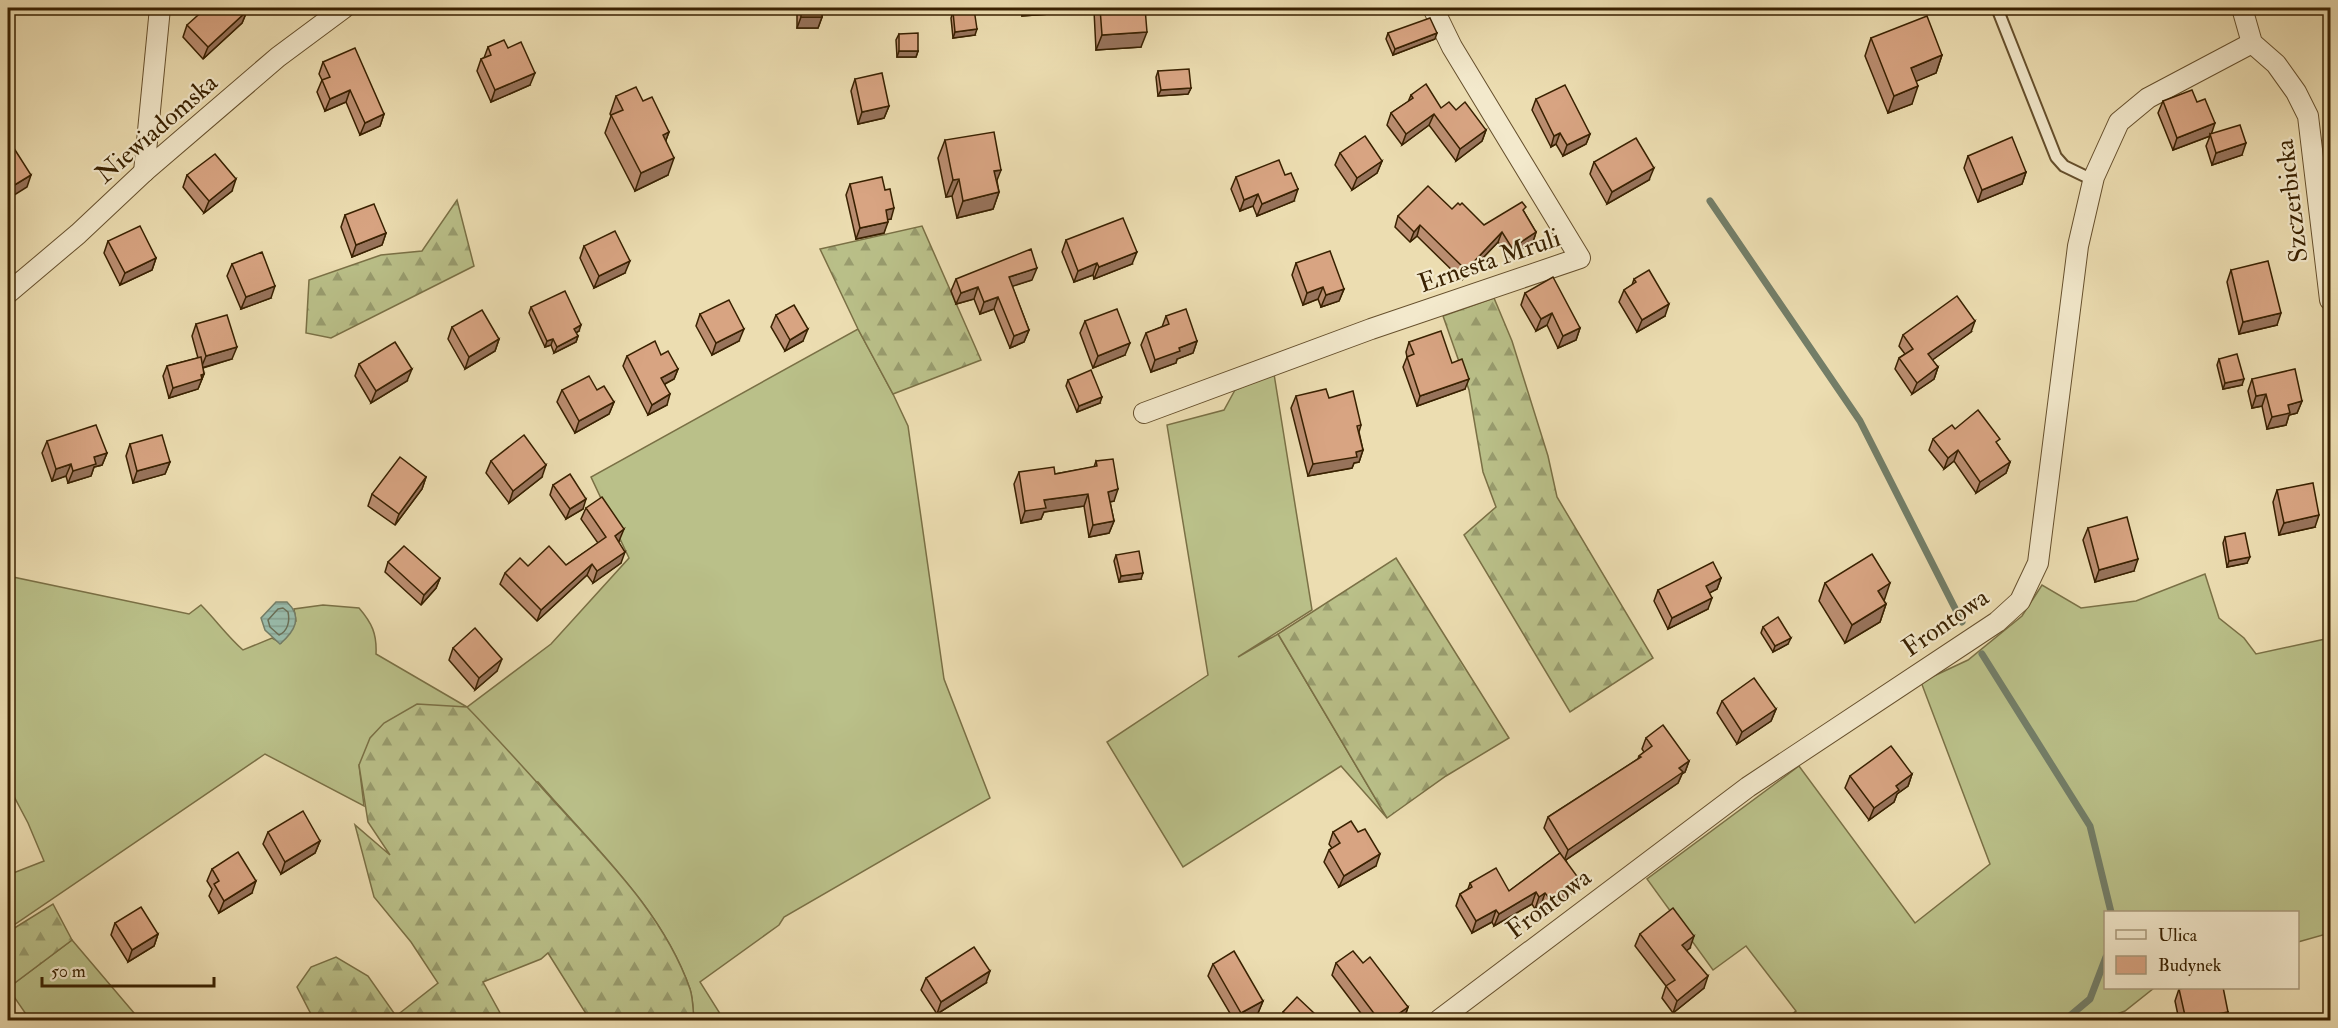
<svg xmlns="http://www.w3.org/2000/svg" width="2338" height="1028" viewBox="0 0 2338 1028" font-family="'IM FELL Double Pica',serif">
	<defs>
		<pattern id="forest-firs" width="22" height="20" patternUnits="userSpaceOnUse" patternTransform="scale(1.5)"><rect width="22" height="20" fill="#bac089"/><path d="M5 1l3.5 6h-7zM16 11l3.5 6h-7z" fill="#989c6e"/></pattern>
		<pattern id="water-rules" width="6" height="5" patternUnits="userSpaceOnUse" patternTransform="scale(1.5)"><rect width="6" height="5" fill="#99bcac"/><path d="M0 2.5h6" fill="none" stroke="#85a192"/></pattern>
	</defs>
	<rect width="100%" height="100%" fill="#ecddb1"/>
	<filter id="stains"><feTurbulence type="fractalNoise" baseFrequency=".00333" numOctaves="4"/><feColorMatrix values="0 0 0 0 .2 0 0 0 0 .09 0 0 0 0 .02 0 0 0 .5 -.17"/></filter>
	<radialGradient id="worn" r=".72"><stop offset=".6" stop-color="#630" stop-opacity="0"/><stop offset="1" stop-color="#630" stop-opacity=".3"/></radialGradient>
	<g fill="#bac089" stroke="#7a7045" stroke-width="1.5">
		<path d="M858,329L893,394L908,426L944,679L990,798L784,917L779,925L700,982L724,1020H694C693,1010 693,998 690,989C661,907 593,846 538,782L359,765L364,806L265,754L8,929V875L44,861L28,823L8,785V576L189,614L201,605C216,620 227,636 243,650L272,638L281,643L296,621L294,609L323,605L359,608C372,623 377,634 376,654L467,707L551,644L629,558L591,477Z"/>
		<path d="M1274,374L1312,610L1238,657L1278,634L1387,818L1341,766L1183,867L1107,742L1208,675L1167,425L1224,410L1235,390Z"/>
		<path d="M2205,574L2219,618L2244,638L2256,654L2330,638V933L2298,942V912H2106V988H2154L2125,1011L2101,1020H1784L1796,1011L1746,946L1713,970L1647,879L1799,766L1915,923L1990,864L1921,682L1968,660L2022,616L2042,585L2081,608L2136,601Z"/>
		<path d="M72,940L140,1020H30L8,988Z"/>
	</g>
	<g fill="url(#forest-firs)" stroke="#7a7045" stroke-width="1.5">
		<path d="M457,200L474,266L331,338L306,333L309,280L381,255L422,251Z"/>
		<path d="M922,226L981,360L893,394L858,329L820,249Z"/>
		<path d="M1494,298L1512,341L1548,456L1557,497L1653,658L1570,712L1464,535L1496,507L1483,472L1469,390L1443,316Z"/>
		<path d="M1396,558L1509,738L1446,776L1387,818L1278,634Z"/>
		<path d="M417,704L467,707C500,741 531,776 563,811C612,865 665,918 690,989C693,998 693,1010 694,1020H590L548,953L541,959L483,982L504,1020H314L297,987L311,967L336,957L368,976L396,1016L438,983L411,942L374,897L355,825L390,855L368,822L359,765L370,738L384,723Z"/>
		<path d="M53,904L72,940L8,988V932Z"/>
	</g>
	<path fill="url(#water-rules)" stroke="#737e68" stroke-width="1.5" d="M276,602H287C303,617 295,631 280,644L265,630L261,618Z"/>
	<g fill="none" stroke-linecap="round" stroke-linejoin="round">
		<path stroke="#696e56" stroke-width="1.5" d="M283,608L288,612C290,621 288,631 279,635L270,627L268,620L278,609Z"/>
		<g stroke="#737e68" stroke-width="7">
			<path d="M1710,201L1860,421L1962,622"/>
			<path d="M1982,654L2090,826L2111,912"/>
			<path d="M2065,1020L2090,999L2106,957"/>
		</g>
		<defs>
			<path id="lane" d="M1997,8L2056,157L2064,166L2093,180"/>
			<g id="street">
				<path d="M2242,8L2252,43L2276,64L2296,92L2308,116L2330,300"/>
				<path d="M144,172L160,8"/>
				<path d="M8,293L78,234L144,172L278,57L344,8"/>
				<path d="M1144,413L1371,329L1580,258L1452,47L1433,8"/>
				<path d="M1439,1020L1748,787L1997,622L2020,601L2038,563L2078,246L2094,177L2119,122L2148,98L2252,43"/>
			</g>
		</defs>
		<use href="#lane" stroke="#66502d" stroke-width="14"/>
		<use href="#street" stroke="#66502d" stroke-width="22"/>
		<use href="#lane" stroke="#f3e9cc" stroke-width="10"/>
		<use href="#street" stroke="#f3e9cc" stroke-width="20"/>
	</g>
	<g fill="#ba8d70" stroke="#392101" stroke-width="1.5">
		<path d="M797,8H822V17L818,28H797Z"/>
		<path d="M1021,8H1145L1141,47L1096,50L1094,11L1022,16Z"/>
		<path d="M247,11L242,23L203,59L183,37L187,25Z"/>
		<path d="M953,12L975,35L953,38L951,18Z"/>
		<path d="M1388,33L1435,39L1393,55L1386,39Z"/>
		<path d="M899,34L918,51L916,57H897L896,40Z"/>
		<path d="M1871,38L1942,55L1936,73L1916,81L1912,104L1888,113L1865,56Z"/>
		<path d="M488,47L530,85L491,102L477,71L481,59L484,58Z"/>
		<path d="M323,62L384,114L380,126L360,135L346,102L325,111L317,92L322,80L319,74Z"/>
		<path d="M1158,71L1191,88L1188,94L1158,96L1156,77Z"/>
		<path d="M855,79L889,106L884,118L858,124L851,91Z"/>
		<path d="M1411,95L1441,108L1456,110L1486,130L1482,141L1456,161L1429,125L1402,145L1387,125L1391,113L1408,102Z"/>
		<path d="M616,96L643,101L669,132L666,140L668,175L635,191L605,133L611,116L610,114Z"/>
		<path d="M1536,99L1590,134L1586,144L1563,156L1556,144L1551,147L1532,110Z"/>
		<path d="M2163,101L2197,102L2211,133L2242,155L2212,165L2206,146L2210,136L2173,150L2158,113Z"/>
		<path d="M945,140L997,181L999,192L993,209L957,218L952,196L946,197L938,158Z"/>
		<path d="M1340,153L1382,161L1377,173L1352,190L1335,165Z"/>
		<path d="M1968,156L2026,172L2022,184L1978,202L1964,168Z"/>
		<path d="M1594,162L1649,180L1607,204L1590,174Z"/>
		<path d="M187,175L232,191L204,213L183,187Z"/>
		<path d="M1236,177L1294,201L1257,216L1253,206L1240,211L1231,189Z"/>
		<path d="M850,184L885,190L891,219H887L884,233L856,239L846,195Z"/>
		<path d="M1452,209L1484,225L1524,212L1536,232L1533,242L1508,258L1498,242L1462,280L1417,236L1410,242L1395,227L1398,216Z"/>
		<path d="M345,215L386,233L382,245L352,257L341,227Z"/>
		<path d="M1066,240L1132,264L1094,279L1093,275L1074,282L1062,252Z"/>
		<path d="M108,241L156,258L152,270L120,285L104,253Z"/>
		<path d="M584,246L625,273L594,288L580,258Z"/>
		<path d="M1296,263L1344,289L1339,301L1321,307L1318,299L1303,305L1292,275Z"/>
		<path d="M232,264L271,298L241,309L227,276Z"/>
		<path d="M2231,270L2277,325L2239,334L2227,282Z"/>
		<path d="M956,279L1032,280L1012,286L1029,330L1024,342L1010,348L994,309L980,314L974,299L956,304L951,291Z"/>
		<path d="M1634,279L1665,316L1637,332L1619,302L1624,290L1632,285Z"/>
		<path d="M1525,293L1580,328L1576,340L1558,348L1547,325L1536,331L1521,305Z"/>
		<path d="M531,307L579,331L576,333L578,336L576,342L554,353L551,345L545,347L529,313Z"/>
		<path d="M700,314L739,341L712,355L696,326Z"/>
		<path d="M776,315L803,341L785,351L771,327Z"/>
		<path d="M1166,316L1197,341L1193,353L1177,359L1176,363L1151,372L1141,345L1146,333L1162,327Z"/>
		<path d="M1085,321L1125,355L1093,368L1080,333Z"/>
		<path d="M196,324L232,359L203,368L204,374L198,389L169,398L163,376L167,366L198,358L192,336Z"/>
		<path d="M452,327L499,339L495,351L465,369L448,339Z"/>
		<path d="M1971,332L1932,360L1938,367L1934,379L1912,394L1895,369L1899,358L1905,354L1899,346L1903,335Z"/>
		<path d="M1409,342L1452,363L1465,389L1417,406L1403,367L1407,357L1406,352Z"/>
		<path d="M661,355L678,369L674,379L665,384L667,405L648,415L623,366L627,356Z"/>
		<path d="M2219,359L2242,385L2223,389L2217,365Z"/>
		<path d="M359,364L407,381L371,403L355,376Z"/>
		<path d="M2252,379L2302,401L2297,413L2289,415L2286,425L2267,429L2262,406L2252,408L2248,391Z"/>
		<path d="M1068,380L1100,403L1077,412L1066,386Z"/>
		<path d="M562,390H597L614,402L609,414L575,433L557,402Z"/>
		<path d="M1296,396L1329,398L1361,425L1359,432L1363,450L1359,462L1354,463L1352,468L1308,476L1291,408Z"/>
		<path d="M1955,429L1998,445L2010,462L2006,473L1976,493L1954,461L1944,469L1929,450L1933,439Z"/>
		<path d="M47,441L107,453L102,465L94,467L91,476L68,483L66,476L52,481L42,453Z"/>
		<path d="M130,444L170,462L165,474L133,483L126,456Z"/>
		<path d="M491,461L542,477L509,503L486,473Z"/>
		<path d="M1096,461L1114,501L1110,502L1114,521L1109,533L1089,537L1084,506L1044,512L1041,519L1021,523L1014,484L1019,472L1055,474L1094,467Z"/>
		<path d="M426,477L422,489L395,525L368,506L372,494Z"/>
		<path d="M553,485L583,509L566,519L550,495Z"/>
		<path d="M2277,490L2315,527L2279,535L2273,502Z"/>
		<path d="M586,508L619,541H618L621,563L593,583L587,575L537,621L500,584L505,573L528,566L566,565L598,543L581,519Z"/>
		<path d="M2088,528L2134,571L2095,582L2083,540Z"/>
		<path d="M2225,537L2247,563L2227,567L2223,543Z"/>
		<path d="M1116,555L1141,579L1119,582L1114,561Z"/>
		<path d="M388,562L440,578L436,588L421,605L385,572Z"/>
		<path d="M1721,578L1717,589L1709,593L1708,609L1668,629L1654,601L1658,590Z"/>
		<path d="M1825,583L1884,601L1886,604L1880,622L1845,643L1819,601Z"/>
		<path d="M1763,627L1788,644L1773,652L1761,633Z"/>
		<path d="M453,648L497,671L475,690L449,660Z"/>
		<path d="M1722,701L1776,709L1771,721L1737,744L1717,713Z"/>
		<path d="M1646,738L1689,761L1685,772L1682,774L1678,783L1566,860L1575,891L1545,911L1541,905L1535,909L1532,904L1494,926L1492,922L1472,933L1456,906L1460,894L1468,889L1470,883L1509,891L1560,853L1544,828L1548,817L1638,759L1639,756L1644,752L1642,749Z"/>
		<path d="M1912,774L1908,786L1897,794L1894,802L1869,820L1845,788L1850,776Z"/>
		<path d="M268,832L320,841L315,853L281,874L263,844Z"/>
		<path d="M1333,832L1376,866L1339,887L1324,862L1329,850L1332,848L1329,844Z"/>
		<path d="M212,869L252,893L219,913L209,896L212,889L207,881Z"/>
		<path d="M115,923L158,934L154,946L128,962L111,935Z"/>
		<path d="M1640,934L1690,948L1686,951L1704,988L1673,1013L1662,998L1666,986L1635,946Z"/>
		<path d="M1336,963H1363L1408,1007L1404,1019L1401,1020H1366L1332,975Z"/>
		<path d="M1213,964L1263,1001L1258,1013L1245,1020H1234L1208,976Z"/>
		<path d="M926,978L986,983L937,1014L921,990Z"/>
		<path d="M2179,989L2225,1020H2179L2175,1001Z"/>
		<path d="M1283,1012L1315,1014L1312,1020H1283L1281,1018Z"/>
	</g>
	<g fill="#97735b" stroke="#392101" stroke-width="1.5">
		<path d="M1025,8H1095L1094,11L1022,16Z"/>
		<path d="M247,11L242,23L203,59L208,47Z"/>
		<path d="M801,17H822L818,28H797Z"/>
		<path d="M977,29L975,35L953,38L955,32Z"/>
		<path d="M1147,32L1141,47L1096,50L1102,35Z"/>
		<path d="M1437,33L1435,39L1393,55L1395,49Z"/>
		<path d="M899,51H918L916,57H897Z"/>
		<path d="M1942,55L1936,73L1905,86L1911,68Z"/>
		<path d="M535,73L530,85L491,102L495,90Z"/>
		<path d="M1918,86L1912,104L1888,113L1894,96Z"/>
		<path d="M1191,88L1188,94L1158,96L1161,90Z"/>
		<path d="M350,90L346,102L325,111L330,99Z"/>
		<path d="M889,106L884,118L858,124L862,112Z"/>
		<path d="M384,114L380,126L360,135L365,123Z"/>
		<path d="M1434,114L1429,125L1402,145L1406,134Z"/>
		<path d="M2215,123L2211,135L2210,134V136L2173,150L2177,138Z"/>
		<path d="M1486,130L1482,141L1456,161L1460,149Z"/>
		<path d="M669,132L662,150L663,135Z"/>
		<path d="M1560,133L1556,144L1551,147L1554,136Z"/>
		<path d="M1590,134L1586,144L1563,156L1567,145Z"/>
		<path d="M2246,143L2242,155L2212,165L2216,153Z"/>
		<path d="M674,158L668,175L635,191L641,173Z"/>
		<path d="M1382,161L1377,173L1352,190L1357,178Z"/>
		<path d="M1654,168L1649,180L1607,204L1612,192Z"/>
		<path d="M1001,170L994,188V171Z"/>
		<path d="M2026,172L2022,184L1978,202L1982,190Z"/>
		<path d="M31,175L27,187L8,199V189Z"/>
		<path d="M236,179L232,191L204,213L209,201Z"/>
		<path d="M959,179L952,196L946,197L953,180Z"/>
		<path d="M1298,189L1294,201L1257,216L1262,204Z"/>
		<path d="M999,192L993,209L957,218L963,201Z"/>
		<path d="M1258,194L1253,206L1240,211L1244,200Z"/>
		<path d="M894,208L891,219L882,221L886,210Z"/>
		<path d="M888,222L884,233L856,239L860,228Z"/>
		<path d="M1420,225L1417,236L1410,242L1414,232Z"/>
		<path d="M1502,232L1498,242L1462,280L1466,270Z"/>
		<path d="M1536,232L1533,242L1508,258L1512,248Z"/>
		<path d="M386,233L382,245L352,257L356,245Z"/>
		<path d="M1137,252L1132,264L1094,279L1099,267Z"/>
		<path d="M156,258L152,270L120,285L125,273Z"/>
		<path d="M630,261L625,273L594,288L599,276Z"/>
		<path d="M1097,263L1093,275L1074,282L1078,271Z"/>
		<path d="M1037,268L1032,280L1004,289L1009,277Z"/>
		<path d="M275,286L271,298L241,309L246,297Z"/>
		<path d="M978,287L974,299L956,304L961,293Z"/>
		<path d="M1323,287L1318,299L1303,305L1307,293Z"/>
		<path d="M1344,289L1339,301L1321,307L1326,295Z"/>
		<path d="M998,297L994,309L980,314L984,302Z"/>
		<path d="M1669,304L1665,316L1637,332L1642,320Z"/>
		<path d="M1552,313L1547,325L1536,331L1541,319Z"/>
		<path d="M2281,313L2277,325L2239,334L2243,322Z"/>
		<path d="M1975,321L1971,332L1924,366L1928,354Z"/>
		<path d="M581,325L579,331L572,335L574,329Z"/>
		<path d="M1580,328L1576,340L1558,348L1563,336Z"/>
		<path d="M744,329L739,341L712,355L716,343Z"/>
		<path d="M808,329L803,341L785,351L790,340Z"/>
		<path d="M1029,330L1024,342L1010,348L1014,336Z"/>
		<path d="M578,336L576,342L554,353L557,347Z"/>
		<path d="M499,339L495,351L465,369L469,357Z"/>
		<path d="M553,339L551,345L545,347L547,341Z"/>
		<path d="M1197,341L1193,353L1177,359L1176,363L1151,372L1155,360L1179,348Z"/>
		<path d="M1130,343L1125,355L1093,368L1098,356Z"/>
		<path d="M237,347L232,359L201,368L206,356Z"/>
		<path d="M1938,367L1934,379L1912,394L1917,383Z"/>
		<path d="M412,369L407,381L371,403L376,391Z"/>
		<path d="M678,369L674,379L657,388L661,378Z"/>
		<path d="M204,374L198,389L169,398L173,388Z"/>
		<path d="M1469,379L1465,389L1417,406L1420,396Z"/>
		<path d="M2244,379L2242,385L2223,389L2225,383Z"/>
		<path d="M670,394L667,405L648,415L652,405Z"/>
		<path d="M2266,394L2262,406L2252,408L2256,396Z"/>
		<path d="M1102,397L1100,403L1077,412L1079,406Z"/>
		<path d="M2302,401L2297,413L2289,415L2286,425L2267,429L2272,417L2288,405Z"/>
		<path d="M614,402L609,414L575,433L579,421Z"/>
		<path d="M1363,450L1359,462L1354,463L1352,468L1308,476L1313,464Z"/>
		<path d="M1958,450L1954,461L1944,469L1948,458Z"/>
		<path d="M107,453L102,465L94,467L91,476L68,483L73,471L94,457Z"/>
		<path d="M170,462L165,474L133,483L137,471Z"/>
		<path d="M2010,462L2006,473L1976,493L1980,482Z"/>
		<path d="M71,464L66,476L52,481L56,469Z"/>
		<path d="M546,465L542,477L509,503L513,491Z"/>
		<path d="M426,477L422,489L395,525L399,514Z"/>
		<path d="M1118,489L1114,501L1104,503L1108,492Z"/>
		<path d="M1088,494L1084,506L1044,512L1041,519L1021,523L1025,511L1044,500Z"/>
		<path d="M586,499L583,509L566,519L570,509Z"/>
		<path d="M2319,515L2315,527L2279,535L2284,523Z"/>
		<path d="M1114,521L1109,533L1089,537L1093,525Z"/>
		<path d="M624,529L619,541L610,547L615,536Z"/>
		<path d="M625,552L621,563L593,583L597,571Z"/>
		<path d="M2250,557L2247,563L2227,567L2229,561Z"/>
		<path d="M2138,559L2134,571L2095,582L2099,570Z"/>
		<path d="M592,564L587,575L537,621L541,610Z"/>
		<path d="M1143,573L1141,579L1119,582L1121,576Z"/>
		<path d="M440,578L436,588L421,605L424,595Z"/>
		<path d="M1721,578L1717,589L1702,597L1706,586Z"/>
		<path d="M1890,583L1884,601L1878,591Z"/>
		<path d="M1712,598L1708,609L1668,629L1672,618Z"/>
		<path d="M1886,604L1880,622L1845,643L1852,625Z"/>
		<path d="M1791,638L1788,644L1773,652L1775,646Z"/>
		<path d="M502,659L497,671L475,690L479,678Z"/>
		<path d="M1776,709L1771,721L1737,744L1742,732Z"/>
		<path d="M1689,761L1685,772L1682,774L1678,783L1564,861L1568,850Z"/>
		<path d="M1912,774L1908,786L1897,794L1894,802L1869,820L1874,808L1896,786Z"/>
		<path d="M320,841L315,853L281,874L285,862Z"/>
		<path d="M1380,854L1376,866L1339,887L1344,876Z"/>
		<path d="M1579,879L1575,891L1545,911L1550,899Z"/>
		<path d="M256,881L252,893L219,913L224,901Z"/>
		<path d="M1536,892L1532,904L1494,926L1499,914Z"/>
		<path d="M1545,893L1541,905L1535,909L1539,897Z"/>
		<path d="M1496,910L1492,922L1472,933L1476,921Z"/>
		<path d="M158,934L154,946L128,962L132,950Z"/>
		<path d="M1694,936L1690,948L1678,957L1682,945Z"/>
		<path d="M990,971L986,983L937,1014L941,1002Z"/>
		<path d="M1708,976L1704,988L1673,1013L1677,1001Z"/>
		<path d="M1263,1001L1258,1013L1245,1020H1239L1241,1013Z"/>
		<path d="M1408,1007L1404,1019L1401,1020H1390Z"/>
		<path d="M2228,1012L2225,1020H2186Z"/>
	</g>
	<g fill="#d8a482" stroke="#392101" stroke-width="1.5">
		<path d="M206,8H243L247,11L208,47L187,25Z"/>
		<rect x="801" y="8" width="21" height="9"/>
		<path d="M1100,8H1145L1147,32L1102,35Z"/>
		<path d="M974,9L977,29L955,32L953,12Z"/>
		<path d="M1927,16L1942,55L1911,68L1918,86L1894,96L1871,38Z"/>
		<path d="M1430,18L1437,33L1395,49L1388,33Z"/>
		<path d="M918,33V51H899V34Z"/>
		<path d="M504,40L508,48L521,42L535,73L495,90L481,59L491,55L488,47Z"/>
		<path d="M355,48L384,114L365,123L350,90L330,99L322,80L330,77L323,62Z"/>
		<path d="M1189,69L1191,88L1161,90L1158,71Z"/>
		<path d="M882,73L889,106L862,112L855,79Z"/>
		<path d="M1426,84L1441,108L1449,102L1456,110L1465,102L1486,130L1460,149L1434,114L1406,134L1391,113L1413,98L1411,95Z"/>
		<path d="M1565,85L1590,134L1567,145L1560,133L1554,136L1536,99Z"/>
		<path d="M636,87L643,101L652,97L669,132L663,135L674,158L641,173L611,115L623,110L616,96Z"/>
		<path d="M2192,90L2197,102L2205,99L2215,123L2177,138L2163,101Z"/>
		<path d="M2240,125L2246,143L2216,153L2210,134Z"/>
		<path d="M994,132L1001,170L994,171L999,192L963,201L959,179L953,180L945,140Z"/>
		<path d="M1365,136L1382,161L1357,178L1340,153Z"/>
		<path d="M2012,137L2026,172L1982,190L1968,156Z"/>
		<path d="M1636,138L1654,168L1612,192L1594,162Z"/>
		<path d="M10,142L31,175L8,189V144Z"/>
		<path d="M215,154L236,179L209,201L187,175Z"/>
		<path d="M1279,160L1285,175L1291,173L1298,189L1262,204L1258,194L1244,200L1236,177Z"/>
		<path d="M882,177L885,190L890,189L894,208L886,210L888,222L860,228L850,184Z"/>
		<path d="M1428,186L1452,209L1458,203L1460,205L1462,203L1484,225L1522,202L1526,207L1523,210L1536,232L1512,248L1502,232L1466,270L1420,225L1414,232L1398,216Z"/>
		<path d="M374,204L386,233L356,245L345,215Z"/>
		<path d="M1123,218L1137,252L1099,267L1097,263L1078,271L1066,240Z"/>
		<path d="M140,226L156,258L125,273L108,241Z"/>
		<path d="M615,231L630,261L599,276L584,246Z"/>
		<path d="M1031,249L1037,268L1009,277L1029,330L1014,336L998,297L984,302L978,287L961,293L956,279Z"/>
		<path d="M1330,251L1344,289L1326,295L1323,287L1307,293L1296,263Z"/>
		<path d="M262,252L275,286L246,297L232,264Z"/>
		<path d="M2268,261L2281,313L2243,322L2231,270Z"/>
		<path d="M1649,270L1669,304L1642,320L1624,290L1636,282L1634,279Z"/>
		<path d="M1553,277L1580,328L1563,336L1552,313L1541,319L1525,293Z"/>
		<path d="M565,291L581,325L574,329L578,336L557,347L553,339L547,341L531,307Z"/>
		<path d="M1957,296L1975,321L1928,354L1938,367L1917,383L1899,358L1913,349L1903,335Z"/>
		<path d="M729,300L744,329L716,343L700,314Z"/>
		<path d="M794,305L808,329L790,340L776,315Z"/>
		<path d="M1117,309L1130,343L1098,356L1085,321Z"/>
		<path d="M1186,309L1197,341L1179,348L1180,351L1155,360L1146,333L1169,324L1166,316Z"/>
		<path d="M482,310L499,339L469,357L452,327Z"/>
		<path d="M227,315L237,347L206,356L196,324Z"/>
		<path d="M1441,331L1452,363L1462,359L1469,379L1420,396L1407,357L1414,354L1409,342Z"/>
		<path d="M655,341L661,355L668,351L678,369L661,378L670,394L652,405L627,356Z"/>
		<path d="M395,342L412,369L376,391L359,364Z"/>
		<path d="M2237,354L2244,379L2225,383L2219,359Z"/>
		<path d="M201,357L204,374L201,375L202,379L173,388L167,366Z"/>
		<path d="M2295,369L2302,401L2288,405L2290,413L2272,417L2266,394L2256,396L2252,379Z"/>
		<path d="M1091,370L1102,397L1079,406L1068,380Z"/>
		<path d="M589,376L597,390L604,386L614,402L579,421L562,390Z"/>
		<path d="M1326,389L1329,398L1353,391L1361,425L1357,426L1363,450L1356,452L1357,457L1313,464L1296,396Z"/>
		<path d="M1978,410L2000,439L1996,442L2010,462L1980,482L1958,450L1948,458L1933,439L1952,425L1955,429Z"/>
		<path d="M96,425L107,453L94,457L96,464L73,471L71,464L56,469L47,441Z"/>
		<path d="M162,435L170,462L137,471L130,444Z"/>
		<path d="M524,435L546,465L513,491L491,461Z"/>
		<path d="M400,457L426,477L399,514L372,494Z"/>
		<path d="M1113,459L1118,489L1108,492L1114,521L1093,525L1088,494L1044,500L1046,508L1025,511L1019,472L1054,467L1055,474L1097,466L1096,461Z"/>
		<path d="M570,474L586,499L570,509L553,485Z"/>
		<path d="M2313,483L2319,515L2284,523L2277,490Z"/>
		<path d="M602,497L624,529L615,536L625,552L597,571L592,564L541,610L505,573L520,558L528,566L549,546L566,565L606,537L586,508Z"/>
		<path d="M2127,517L2138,559L2099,570L2088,528Z"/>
		<path d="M2245,533L2250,557L2229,561L2225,537Z"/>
		<path d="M404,546L440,578L424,595L388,562Z"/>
		<path d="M1139,551L1143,573L1121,576L1116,555Z"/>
		<path d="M1872,554L1890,583L1878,591L1886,604L1852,625L1825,583Z"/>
		<path d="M1713,562L1721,578L1706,586L1712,598L1672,618L1658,590Z"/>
		<path d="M1778,617L1791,638L1775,646L1763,627Z"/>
		<path d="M475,628L502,659L479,678L453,648Z"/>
		<path d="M1754,678L1776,709L1742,732L1722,701Z"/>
		<path d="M1663,725L1689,761L1679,768L1683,772L1568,850L1548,817L1641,757L1639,756L1652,746L1646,738Z"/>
		<path d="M1891,746L1912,774L1896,786L1899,790L1874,808L1850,776Z"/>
		<path d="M303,811L320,841L285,862L268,832Z"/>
		<path d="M1351,821L1358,832L1365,829L1380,854L1344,876L1329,850L1340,843L1333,832Z"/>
		<path d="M238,852L256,881L224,901L214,884L219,881L212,869Z"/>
		<path d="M1560,853L1579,879L1550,899L1545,893L1539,897L1536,892L1499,914L1496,910L1476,921L1460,894L1472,887L1470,883L1496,868L1509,891Z"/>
		<path d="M141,907L158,934L132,950L115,923Z"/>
		<path d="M1673,908L1694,936L1682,945L1708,976L1677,1001L1666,986L1675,980L1640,934Z"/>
		<path d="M974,947L990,971L941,1002L926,978Z"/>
		<path d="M1234,951L1263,1001L1241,1013L1213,964Z"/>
		<path d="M1353,951L1363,963L1370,957L1408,1007L1390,1020H1379L1336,963Z"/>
		<path d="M2189,987H2223L2228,1012L2186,1020L2179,989Z"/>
		<path d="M1297,997L1315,1014L1309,1020H1293L1283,1012Z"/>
		<path d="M1192,1015L1196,1020H1183Z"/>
	</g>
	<g text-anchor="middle" stroke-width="4.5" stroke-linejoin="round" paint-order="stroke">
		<g font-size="26" fill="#392101" stroke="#f3e9cc">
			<text transform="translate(156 128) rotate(-41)" y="9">Niewiadomska</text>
			<text transform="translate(2291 201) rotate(-97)" y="9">Szczerbicka</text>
			<text transform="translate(1489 260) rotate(-19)" y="9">Ernesta Mruli</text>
			<text transform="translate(1945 622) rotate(-35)" y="9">Frontowa</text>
			<text transform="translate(1548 903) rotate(-37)" y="9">Frontowa</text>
		</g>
	</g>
	<rect width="2338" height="1028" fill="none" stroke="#ecddb1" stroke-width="30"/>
	<rect x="9" y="9" width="2320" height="1010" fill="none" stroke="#392101" stroke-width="3"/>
	<rect x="15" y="15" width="2308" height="998" fill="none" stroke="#392101" stroke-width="1.5"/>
	<rect x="2104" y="911" width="195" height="78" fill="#f3e9cc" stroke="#a9997b" stroke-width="1.5"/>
	<rect x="2116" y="930" width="30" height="9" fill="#f3e9cc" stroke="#a9997b" stroke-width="1.5"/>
	<text x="2158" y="941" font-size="18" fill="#392101">Ulica</text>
	<rect x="2116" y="956" width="30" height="18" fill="#d8a482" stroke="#a9997b" stroke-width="1.5"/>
	<text x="2158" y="971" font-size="18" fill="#392101">Budynek</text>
	<path d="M42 977v9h172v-9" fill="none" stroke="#392101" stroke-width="3"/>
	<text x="51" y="977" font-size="18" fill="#392101" stroke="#f3e9cc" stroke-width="4.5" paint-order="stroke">50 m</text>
	<rect width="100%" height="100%" filter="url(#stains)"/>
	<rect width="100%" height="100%" fill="url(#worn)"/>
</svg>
